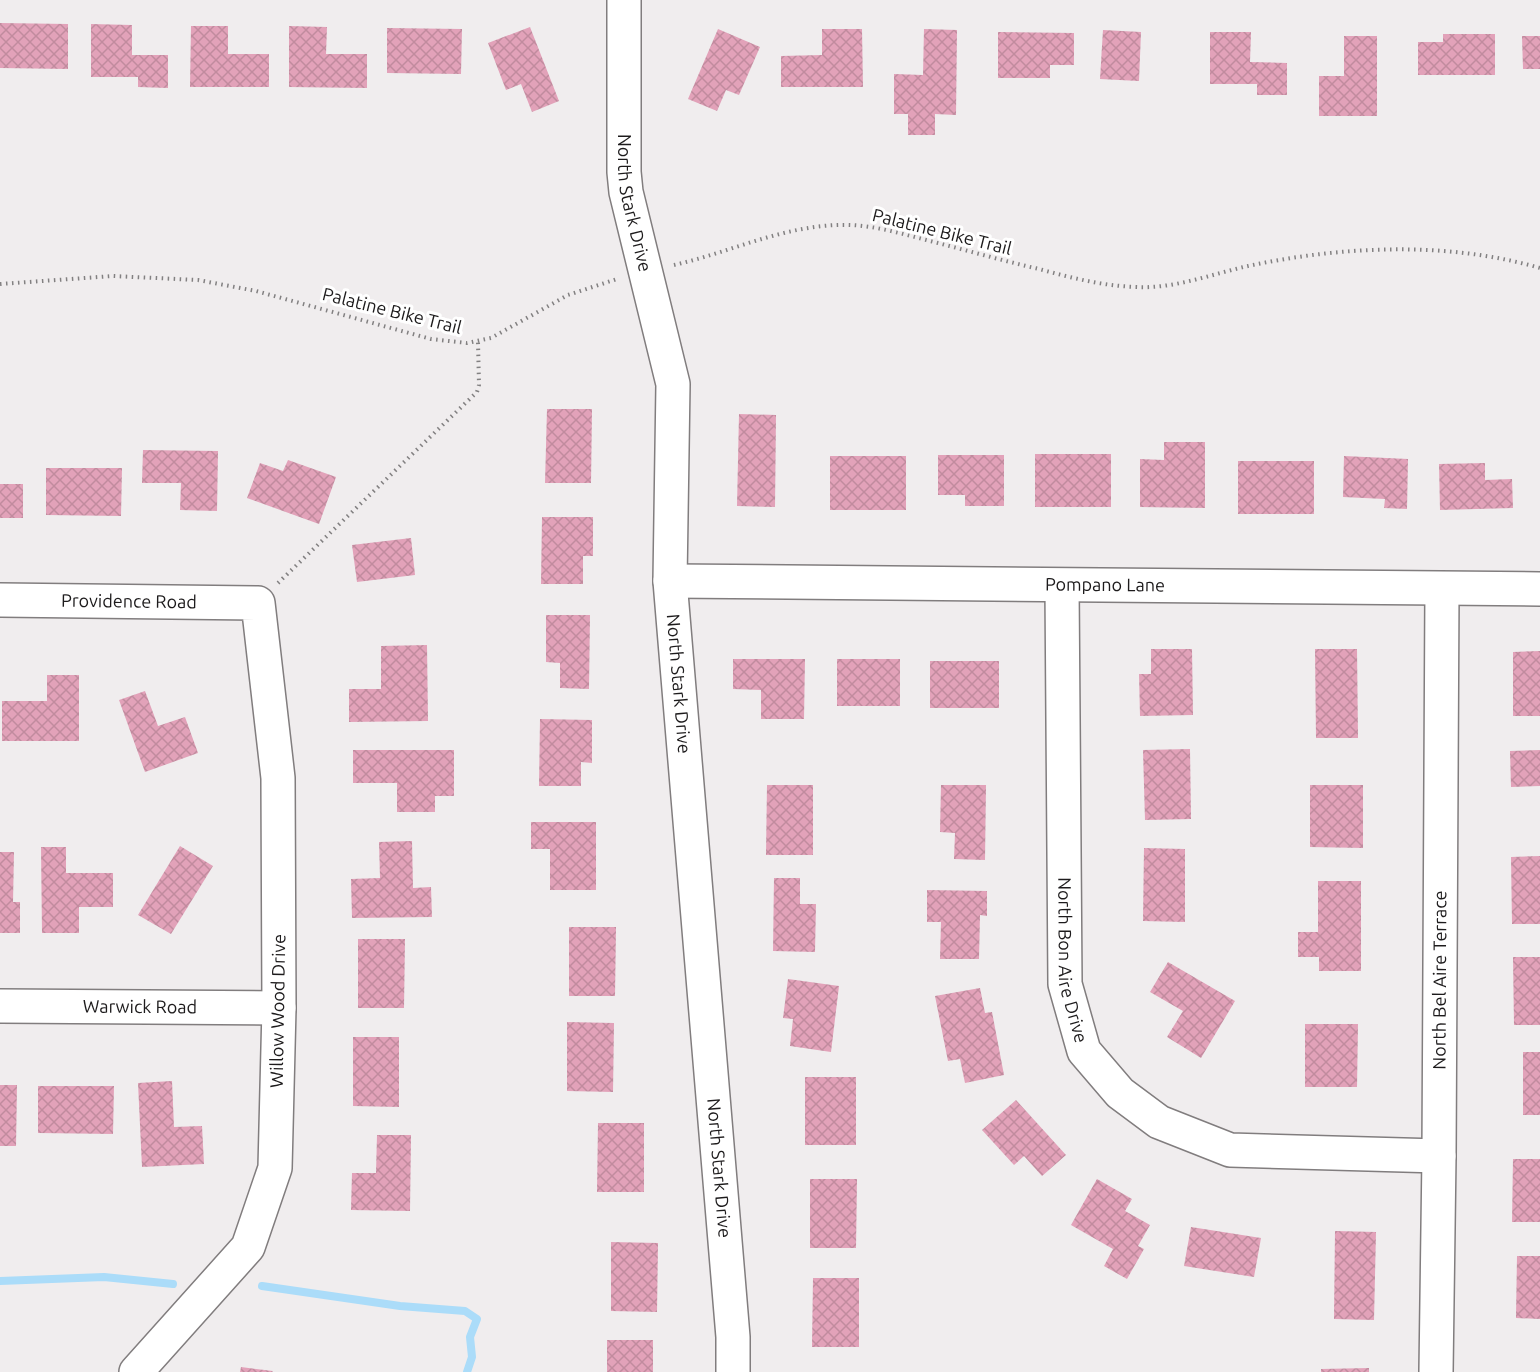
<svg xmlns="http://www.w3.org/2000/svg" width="1540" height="1372" viewBox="0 0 1540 1372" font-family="Ubuntu,sans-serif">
	<defs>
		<pattern id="building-cross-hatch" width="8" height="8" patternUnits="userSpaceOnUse" patternTransform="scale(1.5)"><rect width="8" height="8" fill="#e2a2b9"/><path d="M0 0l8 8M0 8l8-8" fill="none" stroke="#c18b9e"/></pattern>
	</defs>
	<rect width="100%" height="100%" fill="#f0edee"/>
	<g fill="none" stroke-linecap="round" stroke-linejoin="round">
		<g stroke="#abdcf9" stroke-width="8">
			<path d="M0,1281L104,1277L173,1284"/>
			<path d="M262,1286L400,1306L465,1311L477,1319L470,1337L472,1357L467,1372"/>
		</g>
	</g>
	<g fill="url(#building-cross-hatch)">
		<path d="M0,23L68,24V69L0,68Z"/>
		<path d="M91,24L132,25V55H168V88L138,87V77H91Z"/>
		<path d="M191,26H228V54H269V87H190Z"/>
		<path d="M289,26L327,27L326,54H367V88L289,87Z"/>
		<path d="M530,27L559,101L532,112L521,84L506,90L488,43Z"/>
		<path d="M387,28L462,29L461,74L387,73Z"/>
		<path d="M718,29L760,47L739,95L726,90L717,111L688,99Z"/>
		<path d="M822,29H862L863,87H781V56L822,55Z"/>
		<path d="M924,29L957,30L956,115L935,114V135H908V114H894V74L923,75Z"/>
		<path d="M1103,30L1141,32L1139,81L1100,79Z"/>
		<path d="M998,32L1074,33V65H1050V78H998Z"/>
		<path d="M1210,32H1251L1250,62L1287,63V95H1257V84H1210Z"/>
		<path d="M1443,34H1495V75H1418V42H1443Z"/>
		<path d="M1344,36H1377V116H1319V76H1344Z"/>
		<path d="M1522,36H1540V69H1523Z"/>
		<path d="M547,409H592L591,483H545Z"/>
		<path d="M739,414L776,415L775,507L737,506Z"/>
		<path d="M1164,442H1205V508L1140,507V459L1164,460Z"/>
		<path d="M143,450L218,451L217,511L180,510L181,483H142Z"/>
		<rect x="1035" y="454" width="76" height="53"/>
		<path d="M938,455H1004V506H965V495H938Z"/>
		<rect x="830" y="456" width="76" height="54"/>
		<path d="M1344,456L1408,459L1407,509L1384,508L1385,499L1343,497Z"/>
		<path d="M288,460L336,477L319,524L247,498L260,463L283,471Z"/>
		<rect x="1238" y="461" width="76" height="53"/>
		<path d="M1485,463V480L1512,479L1513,508L1440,510L1439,464Z"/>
		<path d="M46,468H122L121,516L46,515Z"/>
		<rect x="0" y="484" width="23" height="34"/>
		<path d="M542,517H593V556H583V584H541Z"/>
		<path d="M411,538L415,575L357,582L352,545Z"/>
		<path d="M546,615H590L589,689L560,688V663L546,662Z"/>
		<path d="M427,645L428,721L349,722V689H381V646Z"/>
		<path d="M1151,649H1192L1193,715L1140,716L1139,674H1151Z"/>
		<path d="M1315,649H1357L1358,738H1316Z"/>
		<path d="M1540,651V716H1513V652Z"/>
		<path d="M733,659H805L804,719H761V690L733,689Z"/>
		<rect x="837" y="659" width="63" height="47"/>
		<rect x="930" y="661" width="69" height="47"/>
		<path d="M47,675H79V741H2V701H47Z"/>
		<path d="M145,691L158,726L185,717L198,753L145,772L119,700Z"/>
		<path d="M540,719L592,720V763L581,762V786H539Z"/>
		<path d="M1190,749L1191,819L1145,820L1143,750Z"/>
		<path d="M353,750H454V796H435V812H397V783H353Z"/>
		<path d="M1540,750V786L1511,787L1510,751Z"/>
		<path d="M767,785H813V855H766Z"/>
		<path d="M941,785H986L985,860L954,859L955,833L940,832Z"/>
		<path d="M1310,785H1363V848L1310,847Z"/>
		<path d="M531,822H596V890H550V849H531Z"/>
		<path d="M412,841L413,888L431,887L432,917L352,918L351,879L380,878L379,842Z"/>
		<path d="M180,846L213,866L171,934L138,915Z"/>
		<path d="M41,847H66V873H113V907H79V933H42Z"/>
		<path d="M1144,848L1185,849V922L1143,921Z"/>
		<path d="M0,852H14L13,902H20V933H0Z"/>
		<path d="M1540,856V924H1512L1511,857Z"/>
		<path d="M774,878H800V904H816L815,952L773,951Z"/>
		<path d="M1318,881H1361V971H1319V957H1298V932H1318Z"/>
		<path d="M927,890L987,891V916L980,915L979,959H940L941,922H927Z"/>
		<path d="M569,927H616L615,996H569Z"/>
		<path d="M358,939H405L404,1008H358Z"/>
		<path d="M1513,957H1540V1025H1514Z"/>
		<path d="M1168,962L1235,1001L1201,1058L1167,1037L1183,1011L1150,992Z"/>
		<path d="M788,979L839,986L831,1052L790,1046L793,1019L783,1018Z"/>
		<path d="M980,988L985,1013L992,1012L1004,1075L965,1083L960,1059L948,1061L935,996Z"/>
		<path d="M567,1022L614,1023L613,1092L567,1091Z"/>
		<path d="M1305,1024H1358L1357,1087H1305Z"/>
		<path d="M353,1037H399V1107L353,1106Z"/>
		<rect x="1523" y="1052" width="17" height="63"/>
		<rect x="805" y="1077" width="51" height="68"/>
		<path d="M172,1081L174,1127L202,1126L204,1164L142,1167L138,1083Z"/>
		<path d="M0,1085H17L16,1146H0Z"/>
		<path d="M38,1086H114L113,1134L38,1133Z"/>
		<path d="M1016,1100L1066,1155L1042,1176L1024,1156L1014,1165L982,1130Z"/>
		<path d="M598,1123H644V1192H597Z"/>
		<path d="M377,1135H411L410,1211L351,1210L352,1173H376Z"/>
		<path d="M1513,1159H1540V1222H1512Z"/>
		<path d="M810,1179H857L856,1248H810Z"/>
		<path d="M1097,1179L1132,1199L1125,1211L1150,1225L1138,1246L1144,1249L1127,1279L1104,1266L1113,1249L1071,1225Z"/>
		<path d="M1191,1227L1261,1238L1254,1277L1184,1266Z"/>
		<path d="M1335,1231L1376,1232L1374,1320L1334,1319Z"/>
		<path d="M611,1242L658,1243L657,1312L611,1311Z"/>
		<path d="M1517,1256H1540V1319L1516,1318Z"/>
		<path d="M813,1278H859V1347H812Z"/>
		<rect x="607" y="1340" width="46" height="32"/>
		<path d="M241,1367L273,1371L272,1372H240Z"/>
		<path d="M1369,1368V1372H1321V1369Z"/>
	</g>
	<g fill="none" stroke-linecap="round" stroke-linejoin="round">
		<defs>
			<g id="minor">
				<path id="s1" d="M624,0V172L626,192L673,384L670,581L733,1337V1372"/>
				<path id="s2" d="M670,581L1540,589"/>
				<path id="s3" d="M1062,586L1065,984L1084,1051L1120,1093L1159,1122L1230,1150L1439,1156"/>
				<path id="s4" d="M0,600L258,603L278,778L279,1008L275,1168L248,1247L136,1372"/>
				<path id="s5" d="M0,1006L279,1008"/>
				<path id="s6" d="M1436,1372L1439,1156L1442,589"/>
			</g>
		</defs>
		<use href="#minor" stroke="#817d7e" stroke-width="36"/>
		<g stroke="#828081" stroke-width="4" stroke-dasharray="1.5 4.5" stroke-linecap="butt">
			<path d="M674,265C732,252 788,223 850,225C878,226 906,235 934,242C969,251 1004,261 1039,269C1072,278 1103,286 1137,287C1174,289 1212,274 1248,266C1342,246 1447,241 1540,268"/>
			<path d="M0,284L113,276L198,280L256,291L431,339L467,343L491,338L568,295L617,279"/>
			<path d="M278,583L477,392L479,385L478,342"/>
		</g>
		<use href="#minor" stroke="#fff" stroke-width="33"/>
	</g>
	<g text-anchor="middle" stroke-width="6" stroke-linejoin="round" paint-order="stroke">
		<g font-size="18" fill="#1d1b1c" stroke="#fff">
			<text dy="6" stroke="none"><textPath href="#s1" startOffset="204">North Stark Drive</textPath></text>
			<text transform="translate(942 232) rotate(14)" y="6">Palatine Bike Trail</text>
			<text transform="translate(392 311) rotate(14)" y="6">Palatine Bike Trail</text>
			<text dy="6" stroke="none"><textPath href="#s2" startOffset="435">Pompano Lane</textPath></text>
			<text dy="6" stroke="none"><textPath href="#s4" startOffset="129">Providence Road</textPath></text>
			<text dy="6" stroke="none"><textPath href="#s1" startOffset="690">North Stark Drive</textPath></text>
			<text dy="6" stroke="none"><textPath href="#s3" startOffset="375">North Bon Aire Drive</textPath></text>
			<text dy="6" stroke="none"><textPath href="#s6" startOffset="392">North Bel Aire Terrace</textPath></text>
			<text dy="6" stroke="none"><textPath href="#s5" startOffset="140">Warwick Road</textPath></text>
			<text transform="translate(278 1011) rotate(-89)" y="6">Willow Wood Drive</text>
			<text dy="6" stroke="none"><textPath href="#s1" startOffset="1176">North Stark Drive</textPath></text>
		</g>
	</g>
</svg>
